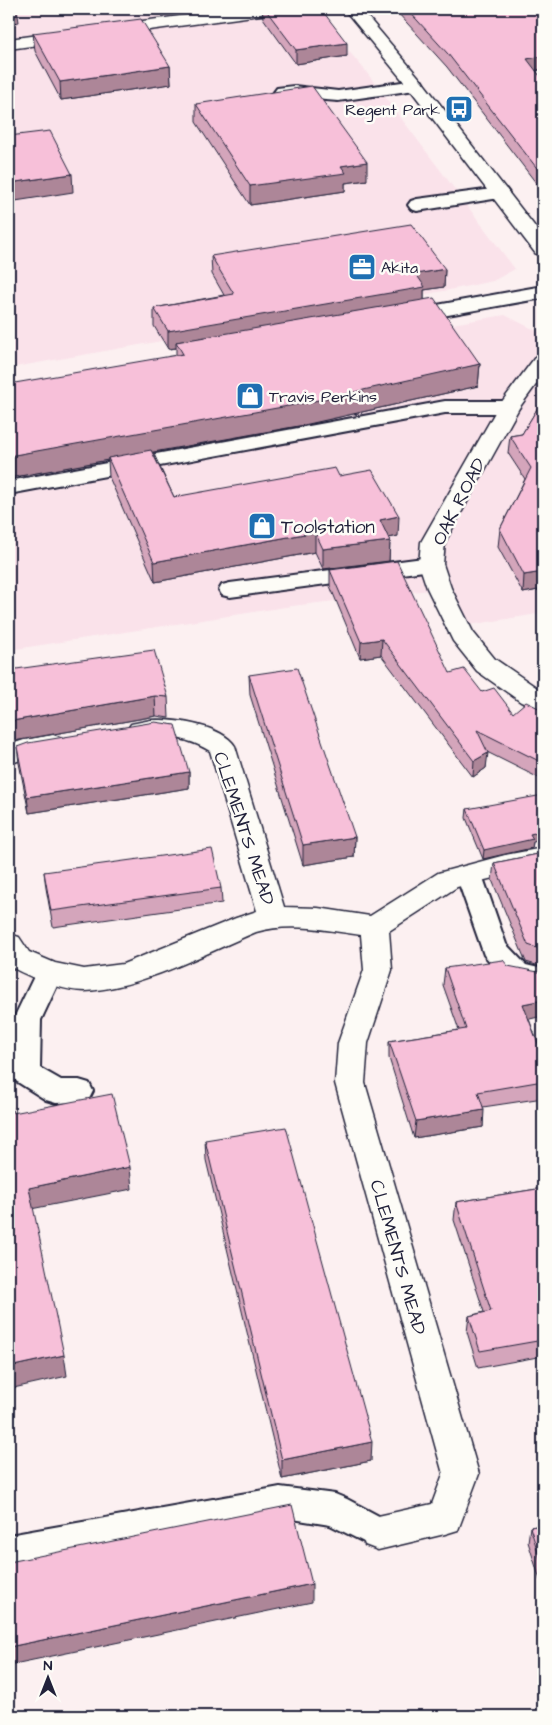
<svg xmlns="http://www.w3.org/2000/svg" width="552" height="1725" viewBox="0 0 552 1725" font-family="'Architects Daughter',sans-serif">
	<rect width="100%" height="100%" fill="#fcf0f1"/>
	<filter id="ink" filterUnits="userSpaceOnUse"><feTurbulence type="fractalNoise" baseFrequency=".02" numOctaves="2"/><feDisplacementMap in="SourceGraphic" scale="10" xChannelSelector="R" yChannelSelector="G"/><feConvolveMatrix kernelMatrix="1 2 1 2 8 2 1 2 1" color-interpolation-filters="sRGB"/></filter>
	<g filter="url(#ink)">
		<g fill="#fae2ea">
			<path d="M9,9H313L364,69L515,269L493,281L449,290L9,368Z"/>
			<path d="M505,315L543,334V613L457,627L438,589L292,606L9,650V400Z"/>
		</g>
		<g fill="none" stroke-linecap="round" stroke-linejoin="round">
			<defs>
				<g id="service">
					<path d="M416,80L422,81L424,85L422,89L338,101L277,96L274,92L277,88L294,86L338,91Z"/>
					<path d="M500,188L506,189L509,193L506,197L417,211L411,209L408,205L411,201L417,199Z"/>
					<path d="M543,286V298L409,322L402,320L399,316L402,312L409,310Z"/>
					<path d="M445,401H509L516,403L519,407L516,411L509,413H445L9,494V481Z"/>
					<path d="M431,557L439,559L442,564L439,569L230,597L222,595L219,590L222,585L230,583Z"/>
					<path d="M469,866L478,868L482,875L506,944L526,965L543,969V989L507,981L484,955L456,875L460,868Z"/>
					<path d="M49,963L59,966L63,973L41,1020L40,1068L61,1080H79L89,1083L93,1091L89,1099L79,1102L56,1103L46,1100L16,1081L12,1073L13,1020L39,966Z"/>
					<path d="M280,1487L335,1494L347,1499L390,1522L395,1533L390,1544L378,1549L330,1525L280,1517L9,1567V1535Z"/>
				</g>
				<g id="minor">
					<path d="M232,9H276L274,13L268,14L9,49V39Z"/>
					<path d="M543,354V375L519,408L445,542L443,564L451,588L473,632L495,659L543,692V711L521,702L477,671L453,641L427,588L419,564L421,542L498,407L536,356Z"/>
					<path d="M151,720C174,719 222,725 235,746L284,907L318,908L370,916L438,873L505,855L543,848V868L505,875L457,887L389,931L392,970L368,1043L365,1083L479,1474L458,1530L445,1534L378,1550L365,1545L360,1533L365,1521L378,1516L432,1504L443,1474L335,1083L338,1043L364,970L361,935C326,930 290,922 256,932C206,953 139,989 85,991C61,991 30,977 9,966V934L19,937L29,952L55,963L84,969L123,964L236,918L257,911L210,751C195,742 180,737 162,737C151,737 142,739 131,736L127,730L131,724Z"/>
					<path d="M53,735L62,738L66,744L62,750L29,757L9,764V745L24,740Z"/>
				</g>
				<path id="secondary" d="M344,9H361L422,81L543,237V256L536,254L410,89Z"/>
			</defs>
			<use href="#service" stroke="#22223b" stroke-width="4"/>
			<use href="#minor" stroke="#22223b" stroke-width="3"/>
			<use href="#secondary" stroke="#22223b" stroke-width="3"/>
			<use href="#service" fill="#fdfcf7" fill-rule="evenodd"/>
			<use href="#minor" fill="#fdfcf7" fill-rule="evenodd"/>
			<use href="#secondary" fill="#fdfcf7" fill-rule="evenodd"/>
		</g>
		<g fill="#d4a5bb" stroke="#22223b">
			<path d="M262,9H321L347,56L296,64L263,18Z"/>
			<path d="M397,9H543V69L536,71L543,80V192L447,67L397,12Z"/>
			<path d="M33,33L170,66L171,84L61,100L35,51Z"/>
			<path d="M196,104L367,180L345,183V191L250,205L196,122Z"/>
			<path d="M211,256L445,269L444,287L424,290V299L480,364L478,386L304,425L153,452L174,497L339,476L398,536L389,538L390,541L389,561L323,569L315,552L155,582L109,477L108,460L9,478L176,355V348L168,349L154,326V308L224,295L212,274Z"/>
			<path d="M543,399V589L523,593L498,547L500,529L525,479L508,453L510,436L522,434Z"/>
			<path d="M330,570L450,673L482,692L513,713L543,710V780L487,752L486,768L473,777L381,655L360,658L330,586Z"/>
			<path d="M9,670L168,697L169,718L156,716L14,741L9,716Z"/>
			<path d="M249,675L355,837L354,857L303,865L250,695Z"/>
			<path d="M17,747L189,772V788L29,813L19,763Z"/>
			<path d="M467,809L533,842L532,848L483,859L466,818Z"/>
			<path d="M543,853V967L526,962L492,880L494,863Z"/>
			<path d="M44,872L221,888L222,903L53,927L46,888Z"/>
			<path d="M445,968L529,1019L543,1057V1098L483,1107V1127L414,1138L389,1058V1041L459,1030L443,985Z"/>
			<path d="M205,1140L371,1461L282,1479L206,1160Z"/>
			<path d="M543,1188V1356L478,1368L467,1332L469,1316L484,1312L454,1220L456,1202Z"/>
			<path d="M543,1525V1586H542L528,1542L530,1527Z"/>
		</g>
		<g fill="#ad8698" stroke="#22223b">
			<path d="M9,9H17L19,22L9,24Z"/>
			<path d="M347,43V56L296,64V50Z"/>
			<path d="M543,56V69L526,72L527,59Z"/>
			<path d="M170,66L171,84L61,100L60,82Z"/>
			<path d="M367,162V180L345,183V191L250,205V186L341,166Z"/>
			<path d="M72,174L73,192L9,202V183Z"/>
			<path d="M445,269L444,287L424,290V305L176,342V348L168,349V331L416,274Z"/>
			<path d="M480,364L478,386L304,425L109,460L108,458V460L9,478V456Z"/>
			<path d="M399,516L398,536L379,540L380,520Z"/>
			<path d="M315,532V552L155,582L154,562Z"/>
			<path d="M390,541L389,561L323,569V549Z"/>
			<path d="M543,572V589L523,593L524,575Z"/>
			<path d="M382,639L381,655L360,658L361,642Z"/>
			<path d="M155,696L156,716L14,741L12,721Z"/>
			<path d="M488,753L486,768L473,777L474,761Z"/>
			<path d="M189,772V788L29,813L27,797Z"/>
			<path d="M543,831V840L533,842L532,848L483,859L484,850L530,834Z"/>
			<path d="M355,837L354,857L303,865V845Z"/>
			<path d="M543,1000V1016L521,1021L523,1004Z"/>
			<path d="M484,1110L483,1127L414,1138L416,1121Z"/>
			<path d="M130,1167L132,1189L31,1209L29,1188Z"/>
			<path d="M64,1355L67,1376L9,1389V1367Z"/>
			<path d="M372,1442L371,1461L282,1479V1460Z"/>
			<path d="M312,1584V1602L9,1665V1647Z"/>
		</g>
		<g fill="#f7c0d9" stroke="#22223b">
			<path d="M265,9H321L347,43L296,50Z"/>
			<path d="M407,9H543V56L527,59L543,80V176L448,54Z"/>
			<path d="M141,19L170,66L60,82L33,33Z"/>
			<path d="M312,86L367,162L341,166L346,173L250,186L196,104Z"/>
			<path d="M50,131L72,174L9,183V136Z"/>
			<path d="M411,224L445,269L416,274L425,287L168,331L154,308L234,294L211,256Z"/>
			<path d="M434,298L480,364L305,403L9,456V384L183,354L176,342Z"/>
			<path d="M543,399V572L524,575L500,529L531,468L510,436L522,434Z"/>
			<path d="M151,450L174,497L335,468L339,476L372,470L399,516L380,520L390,541L323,549L315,532L154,562L108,458Z"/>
			<path d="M397,561L450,673L464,669L482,692L494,688L513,713L526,702L543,710V763L477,730L488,753L474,761L382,639L361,642L330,570Z"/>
			<path d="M154,650L168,697L155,696L12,721L9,707V670Z"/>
			<path d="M297,668L355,837L303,845L249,675Z"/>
			<path d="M155,722L175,725L189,772L27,797L17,747L28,743Z"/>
			<path d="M543,795V831L530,834L533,839L484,850L467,809Z"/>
			<path d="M212,849L221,888L51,911L44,872Z"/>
			<path d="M543,853V950L528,945L494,863Z"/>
			<path d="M503,960L508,966L543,973V1000L523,1004L543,1057V1081L478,1092L484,1110L416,1121L389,1041L466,1029L445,968Z"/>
			<path d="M112,1094L130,1167L29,1188L64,1355L9,1367V1095L13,1113Z"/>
			<path d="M286,1127L372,1442L282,1460L205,1140Z"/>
			<path d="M543,1188V1340L480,1351L469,1316L491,1311L456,1202Z"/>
			<path d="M292,1505L312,1584L9,1647V1562Z"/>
			<path d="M543,1525V1568L530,1527Z"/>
		</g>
	</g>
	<defs>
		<symbol id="bus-square" viewBox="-11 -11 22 22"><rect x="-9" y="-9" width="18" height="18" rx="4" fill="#1f6fb2" stroke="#fdfcf7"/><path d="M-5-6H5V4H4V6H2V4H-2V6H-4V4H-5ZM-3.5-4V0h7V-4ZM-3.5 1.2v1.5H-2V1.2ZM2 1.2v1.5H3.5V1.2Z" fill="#fff"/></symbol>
		<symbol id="office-square" viewBox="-11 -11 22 22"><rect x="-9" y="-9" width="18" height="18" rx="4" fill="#1f6fb2" stroke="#fdfcf7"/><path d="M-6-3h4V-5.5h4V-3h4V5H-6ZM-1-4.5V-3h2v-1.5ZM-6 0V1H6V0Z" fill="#fff"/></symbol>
		<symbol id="shop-square" viewBox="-11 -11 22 22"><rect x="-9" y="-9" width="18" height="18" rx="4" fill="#1f6fb2" stroke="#fdfcf7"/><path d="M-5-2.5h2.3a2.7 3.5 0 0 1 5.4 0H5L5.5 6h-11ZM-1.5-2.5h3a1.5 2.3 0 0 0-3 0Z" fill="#fff"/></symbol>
	</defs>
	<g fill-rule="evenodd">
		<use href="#bus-square" x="443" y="93" width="32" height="32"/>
		<use href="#office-square" x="346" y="251" width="32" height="32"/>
		<use href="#shop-square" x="234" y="380" width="32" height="32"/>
		<use href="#shop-square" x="246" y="510" width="32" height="32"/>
	</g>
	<g text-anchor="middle" stroke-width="5" stroke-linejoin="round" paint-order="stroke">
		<g font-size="16" fill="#22223b" stroke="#fdfcf7" text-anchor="start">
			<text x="440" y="115" text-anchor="end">Regent Park</text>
			<text x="381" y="273">Akita</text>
			<text x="269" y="402">Travis Perkins</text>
		</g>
		<g font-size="19" fill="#22223b" stroke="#fdfcf7">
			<text transform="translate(458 501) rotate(-63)" y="7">OAK ROAD</text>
			<text transform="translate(245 828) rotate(72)" y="7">CLEMENTS MEAD</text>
			<text transform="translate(399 1257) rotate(74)" y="7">CLEMENTS MEAD</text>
		</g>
		<g font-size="19" fill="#22223b" stroke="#fdfcf7" text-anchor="start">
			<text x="281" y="533">Toolstation</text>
		</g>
	</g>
	<rect width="552" height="1725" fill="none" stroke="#fdfcf7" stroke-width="30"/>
	<rect x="15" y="15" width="522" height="1695" fill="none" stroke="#22223b" stroke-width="2" filter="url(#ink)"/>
	<g transform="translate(48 1678)" stroke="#fdfcf7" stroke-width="4" paint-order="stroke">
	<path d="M0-4L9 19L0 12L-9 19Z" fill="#22223b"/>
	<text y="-8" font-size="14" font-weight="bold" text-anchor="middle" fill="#22223b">N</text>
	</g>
</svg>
